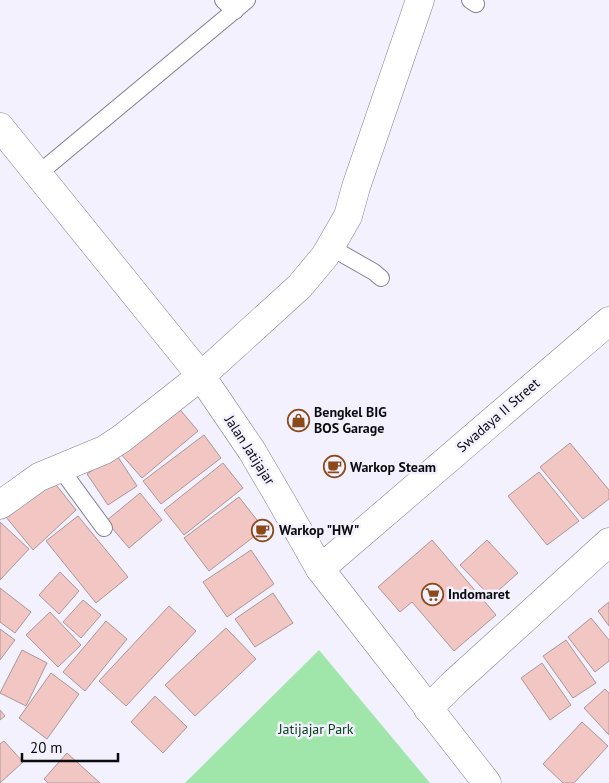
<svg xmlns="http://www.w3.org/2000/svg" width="609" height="783" viewBox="0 0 609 783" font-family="'PT Sans',sans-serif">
	<rect width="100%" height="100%" fill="#f2f1fd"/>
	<path fill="#a0e5a9" d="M319,650L430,783H185Z"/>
	<g fill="#f2c6c3" stroke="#a99897">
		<path d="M177,406L198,431L142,478L120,453Z"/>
		<path d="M204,435L221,458L161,504L143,481Z"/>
		<path d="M570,443L609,490V499L583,519L540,467Z"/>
		<path d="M116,454L137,486L108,505L87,474Z"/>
		<path d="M223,463L243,488L184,535L164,510Z"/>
		<path d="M539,472L579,521L547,545L508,496Z"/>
		<path d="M53,481L76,510L33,550L6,517Z"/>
		<path d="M140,493L162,520L129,548L106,521Z"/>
		<path d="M239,497L264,529L209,571L184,538Z"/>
		<path d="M78,516L128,577L96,603L46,541Z"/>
		<path d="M0,522L29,549L0,580Z"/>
		<path d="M432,540L496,615L454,651L412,602L400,612L378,587Z"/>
		<path d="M487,540L518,573L491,597L460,565Z"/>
		<path d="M251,550L274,584L227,617L203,582Z"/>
		<path d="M60,572L79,591L59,614L39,595Z"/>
		<path d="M0,588L31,612L15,633L0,622Z"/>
		<path d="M273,593L293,623L255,647L235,619Z"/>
		<path d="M83,600L101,615L81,638L63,622Z"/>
		<path d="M609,602V626L598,611Z"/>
		<path d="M169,606L196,631L126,706L99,681Z"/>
		<path d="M50,612L81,645L58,667L26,635Z"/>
		<path d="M591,618L609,640V661L595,672L568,637Z"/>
		<path d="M106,621L127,639L85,691L63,672Z"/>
		<path d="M226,628L256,659L195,716L165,685Z"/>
		<path d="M0,629L15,640L0,660Z"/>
		<path d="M566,640L596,683L573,698L543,656Z"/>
		<path d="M22,650L47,663L26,706L0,693Z"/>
		<path d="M542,663L571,705L550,720L521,678Z"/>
		<path d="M51,673L79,694L47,739L19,718Z"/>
		<path d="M605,689L609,693V735L584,708Z"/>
		<path d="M155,696L187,727L163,753L131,722Z"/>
		<path d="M0,710L5,716L0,720Z"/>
		<path d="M582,722L608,746L574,783H563L543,764Z"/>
		<path d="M4,741L23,762L0,783V744Z"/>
		<path d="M67,753L100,783H48L44,779Z"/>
	</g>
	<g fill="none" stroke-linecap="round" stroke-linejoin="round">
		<defs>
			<g id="service">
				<path d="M223,0L235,11"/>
				<path d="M470,0L476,4"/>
				<path d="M38,174L247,0"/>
				<path d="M330,247L374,272L381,278"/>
				<path d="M60,468L104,528"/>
			</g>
			<g id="minor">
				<path d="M0,505L39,477L104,450L121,439L201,376L300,286L325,256L348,216L356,187L420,0"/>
				<path d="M320,569L609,321"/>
				<path d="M428,709L454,683L609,542"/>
			</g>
			<path id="tertiary" d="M0,127L201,376L252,451L279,497L320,569L487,783"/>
		</defs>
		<use href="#service" stroke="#83818f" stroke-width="18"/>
		<use href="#minor" stroke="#83818f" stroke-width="29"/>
		<use href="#tertiary" stroke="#83818f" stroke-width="29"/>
		<use href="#service" stroke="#fff" stroke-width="16"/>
		<use href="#minor" stroke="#fff" stroke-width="28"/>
		<use href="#tertiary" stroke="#fff" stroke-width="28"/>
	</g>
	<defs>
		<symbol id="shop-ring" viewBox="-11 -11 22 22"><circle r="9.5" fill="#f2f1fd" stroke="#8c491a" stroke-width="1.5"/><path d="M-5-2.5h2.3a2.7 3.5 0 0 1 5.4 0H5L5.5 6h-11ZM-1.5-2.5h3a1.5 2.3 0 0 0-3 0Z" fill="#8c491a"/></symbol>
		<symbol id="cafe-ring" viewBox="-11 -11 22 22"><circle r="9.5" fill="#f2f1fd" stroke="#8c491a" stroke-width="1.5"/><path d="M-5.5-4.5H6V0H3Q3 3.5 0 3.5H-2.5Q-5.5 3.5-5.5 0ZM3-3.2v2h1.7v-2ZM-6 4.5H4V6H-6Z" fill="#8c491a"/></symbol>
		<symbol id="supermarket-ring" viewBox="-11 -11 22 22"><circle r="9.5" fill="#f2f1fd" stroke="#8c491a" stroke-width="1.5"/><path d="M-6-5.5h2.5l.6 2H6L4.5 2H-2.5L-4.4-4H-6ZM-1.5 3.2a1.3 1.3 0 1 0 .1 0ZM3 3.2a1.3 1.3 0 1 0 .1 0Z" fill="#8c491a"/></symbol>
	</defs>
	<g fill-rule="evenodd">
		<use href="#shop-ring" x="286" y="408" width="25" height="25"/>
		<use href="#cafe-ring" x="322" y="454" width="25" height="25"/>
		<use href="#cafe-ring" x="250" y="518" width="25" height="25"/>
		<use href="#supermarket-ring" x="420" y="582" width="25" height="25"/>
	</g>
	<g text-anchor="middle" stroke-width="5" stroke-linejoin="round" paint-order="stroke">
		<g font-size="14" font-weight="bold" fill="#0b0b0f" stroke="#f2f1fd" text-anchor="start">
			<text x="314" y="417">Bengkel BIG<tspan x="314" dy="16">BOS Garage</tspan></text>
			<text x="350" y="472">Warkop Steam</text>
			<text x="279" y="535">Warkop "HW"</text>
			<text x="448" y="599">Indomaret</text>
		</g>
		<g font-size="14" fill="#0b0b0f" stroke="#f2f1fd">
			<text transform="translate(498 415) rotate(-41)" y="5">Swadaya II Street</text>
			<text transform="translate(250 450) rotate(57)" y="5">Jalan Jatijajar</text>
		</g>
		<g font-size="14" fill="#054418" stroke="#f2f1fd">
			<text x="316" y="734">Jatijajar Park</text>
		</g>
	</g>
	<path d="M22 753v8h96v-8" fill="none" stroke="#0b0b0f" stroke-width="2.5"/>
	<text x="30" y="753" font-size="15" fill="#0b0b0f" stroke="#f2f1fd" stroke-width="4" paint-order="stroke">20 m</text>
</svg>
